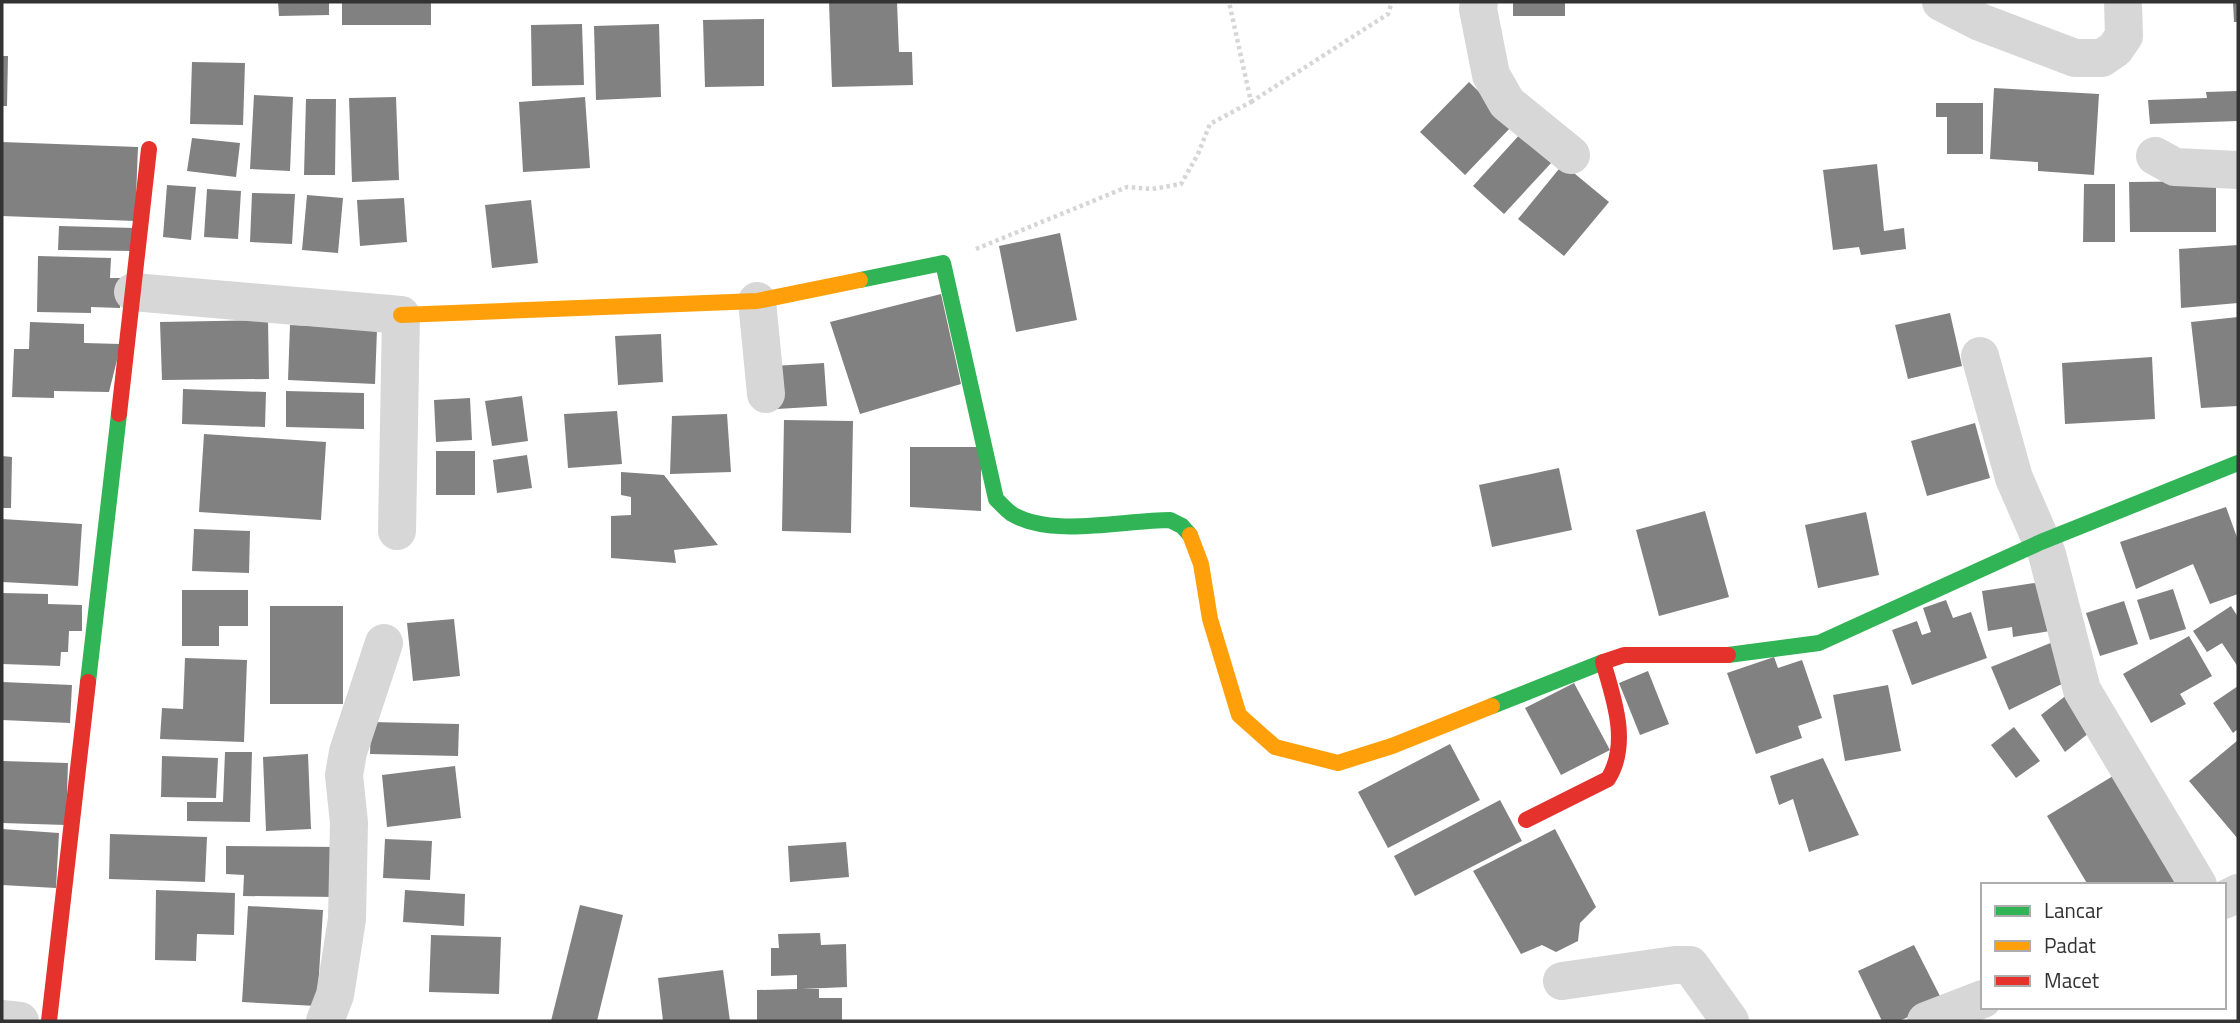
<svg xmlns="http://www.w3.org/2000/svg" width="2240" height="1023" viewBox="0 0 2240 1023" font-family="'Titillium Web',sans-serif">
	<rect width="100%" height="100%" fill="#fff"/>
	<g fill="#818181">
		<path d="M278,2H329V15L279,16Z"/>
		<rect x="342" y="2" width="89" height="23"/>
		<path d="M829,2H897L899,52H912L913,85L832,87Z"/>
		<rect x="1513" y="2" width="52" height="14"/>
		<path d="M2233,2H2238V22H2234Z"/>
		<path d="M764,19V86L705,87L703,20Z"/>
		<path d="M582,24L584,85L532,86L531,25Z"/>
		<path d="M659,24L661,97L596,100L594,26Z"/>
		<path d="M2,56H8L7,106H2Z"/>
		<path d="M192,62L245,63L243,125L190,124Z"/>
		<path d="M1469,82L1513,125L1465,175L1420,132Z"/>
		<path d="M1994,88L2099,94L2094,175L2038,171V162L1990,159Z"/>
		<path d="M2238,91V121L2150,124L2148,100L2207,98L2206,92Z"/>
		<path d="M254,95L293,97L290,171L250,169Z"/>
		<path d="M396,97L399,180L352,182L349,98Z"/>
		<path d="M585,97L590,168L523,172L519,102Z"/>
		<path d="M306,99H336L335,175H304Z"/>
		<path d="M1936,103H1983V154H1947V117H1936Z"/>
		<path d="M1522,132L1553,161L1504,214L1473,186Z"/>
		<path d="M192,138L240,143L236,177L187,171Z"/>
		<path d="M2,142L138,147L135,221L2,216Z"/>
		<path d="M1563,164L1609,202L1564,256L1518,219Z"/>
		<path d="M1877,164L1884,231L1904,228L1906,249L1861,255L1859,247L1833,250L1823,170Z"/>
		<path d="M2216,181V232H2130L2129,182Z"/>
		<path d="M2084,184H2115V242H2083Z"/>
		<path d="M167,185L196,187L191,240L163,237Z"/>
		<path d="M207,189L241,191L238,239L204,237Z"/>
		<path d="M252,193L295,194L292,244L250,242Z"/>
		<path d="M307,195L343,198L338,253L302,250Z"/>
		<path d="M404,198L407,242L360,246L357,200Z"/>
		<path d="M531,200L538,263L492,268L485,205Z"/>
		<path d="M59,226L135,228V251L58,250Z"/>
		<path d="M1060,233L1077,320L1016,332L999,246Z"/>
		<path d="M2238,245V303L2181,308L2179,249Z"/>
		<path d="M38,256L111,258L110,278H120V308L91,307V313L37,312Z"/>
		<path d="M941,294L961,384L860,414L830,322Z"/>
		<path d="M1950,313L1962,366L1908,379L1895,325Z"/>
		<path d="M2238,317V406L2201,408L2191,322Z"/>
		<path d="M268,320L269,379L162,380L160,322Z"/>
		<path d="M30,322L84,324V343L121,344L109,392L54,391V398L12,397L14,349H29Z"/>
		<path d="M290,325L377,329L375,384L288,380Z"/>
		<path d="M661,334L663,382L618,385L615,336Z"/>
		<path d="M2152,357L2155,419L2065,424L2062,363Z"/>
		<path d="M824,363L827,406L777,409L773,366Z"/>
		<path d="M183,389L266,392L265,427L182,424Z"/>
		<path d="M286,391L364,393V429L286,427Z"/>
		<path d="M522,396L528,441L492,446L485,401Z"/>
		<path d="M470,398L472,440L436,442L434,400Z"/>
		<path d="M617,411L622,464L568,468L564,414Z"/>
		<path d="M727,414L731,472L670,474L672,416Z"/>
		<path d="M784,420L853,421L851,533L782,531Z"/>
		<path d="M1975,423L1990,478L1927,496L1911,441Z"/>
		<path d="M204,434L326,442L321,520L199,512Z"/>
		<path d="M910,447H981V511L910,507Z"/>
		<rect x="436" y="451" width="39" height="44"/>
		<path d="M527,455L532,488L497,493L493,460Z"/>
		<path d="M2,456L12,457L11,508H2Z"/>
		<path d="M1559,468L1572,530L1492,547L1479,485Z"/>
		<path d="M621,472L664,475L718,545L674,550L676,563L611,558V516L631,515V497L621,495Z"/>
		<path d="M2226,507L2238,540V594L2210,604L2193,564L2136,589L2120,542Z"/>
		<path d="M1705,511L1729,597L1659,616L1636,530Z"/>
		<path d="M1866,512L1879,575L1818,588L1805,525Z"/>
		<path d="M2,519L82,524L78,586L2,582Z"/>
		<path d="M194,529L250,531L249,573L192,571Z"/>
		<path d="M2048,581L2056,630L2013,637L2012,627L1988,631L1982,591Z"/>
		<path d="M2173,589L2186,629L2150,640L2137,600Z"/>
		<path d="M182,590H248V626H219V646H182Z"/>
		<path d="M2,593L48,594V604L82,605V631H69L68,652H61L60,666L2,664Z"/>
		<path d="M1946,600L1953,618L1971,612L1987,658L1912,685L1892,630L1917,621L1922,635L1931,632L1923,608Z"/>
		<path d="M2124,601L2138,644L2100,656L2086,613Z"/>
		<rect x="270" y="606" width="73" height="98"/>
		<path d="M2231,606L2238,617V667L2222,643L2207,652L2193,631Z"/>
		<path d="M454,619L460,676L413,681L407,623Z"/>
		<path d="M2189,636L2212,676L2180,694L2186,704L2151,723L2123,674Z"/>
		<path d="M2053,642L2072,679L2009,710L1991,667Z"/>
		<path d="M1774,657L1778,668L1802,660L1822,718L1798,726L1802,738L1756,754L1727,673Z"/>
		<path d="M185,658L247,660L244,742L160,739L162,708L183,709Z"/>
		<path d="M1648,671L1669,724L1640,735L1619,683Z"/>
		<path d="M2,682L72,685L70,723L2,720Z"/>
		<path d="M1574,683L1610,750L1561,775L1525,708Z"/>
		<path d="M1888,685L1901,751L1845,761L1833,695Z"/>
		<path d="M2238,686V729L2233,733L2213,703Z"/>
		<path d="M2068,694L2094,729L2065,752L2041,715Z"/>
		<path d="M371,722L459,724L458,756L370,754Z"/>
		<path d="M2014,727L2040,761L2016,778L1991,745Z"/>
		<path d="M2238,740V839L2189,781Z"/>
		<path d="M1450,744L1480,800L1388,848L1358,792Z"/>
		<path d="M225,752H252L250,822L187,821V802H223Z"/>
		<path d="M308,754L311,829L266,831L263,757Z"/>
		<path d="M162,756L218,758L216,798L161,797Z"/>
		<path d="M1823,758L1859,835L1809,852L1793,799L1779,805L1770,776Z"/>
		<path d="M2,761L68,763L66,825L2,823Z"/>
		<path d="M455,766L461,818L387,827L382,775Z"/>
		<path d="M2113,776L2187,875L2171,885H2088L2047,816Z"/>
		<path d="M1500,800L1522,841L1415,896L1394,856Z"/>
		<path d="M2,829L59,833L56,888L2,885Z"/>
		<path d="M1555,829L1596,907L1580,923L1578,941L1556,952L1542,945L1521,954L1473,871Z"/>
		<path d="M110,834L207,837L205,882L109,879Z"/>
		<path d="M385,839L432,841L430,880L383,878Z"/>
		<path d="M846,842L849,877L790,882L788,846Z"/>
		<path d="M226,846L339,847L338,897L243,896L244,875L226,874Z"/>
		<path d="M156,890L235,893L234,935L197,934L196,961L155,960Z"/>
		<path d="M405,890L465,894L464,926L403,922Z"/>
		<path d="M580,905L623,915L597,1021H551Z"/>
		<path d="M248,906L323,910L317,1006L242,1002Z"/>
		<path d="M820,933L821,945L846,944L847,987L802,989H819V998H842V1021H757V990L797,989V975L771,976V948H779L778,934Z"/>
		<path d="M431,935L501,937L499,994L429,992Z"/>
		<path d="M1914,945L1943,1002L1899,1021H1882L1858,971Z"/>
		<path d="M723,970L730,1021H663L658,978Z"/>
	</g>
	<g fill="none" stroke-linecap="round" stroke-linejoin="round">
		<g stroke="#d6d6d6" stroke-width="4.5" stroke-dasharray="3.5 3.5" stroke-linecap="butt">
			<path d="M1251,102L1388,14L1392,2"/>
			<path d="M976,249L1127,187L1152,189L1181,184L1198,154L1210,124L1251,102L1229,2"/>
		</g>
		<g stroke="#d7d7d7" stroke-width="38">
			<path d="M1479,2L1478,9L1491,75L1507,103L1571,155"/>
			<path d="M1941,2L1980,22L2075,58H2102L2115,49L2124,36L2123,2"/>
			<path d="M2155,156L2175,167L2238,170"/>
			<path d="M133,292L401,315L397,531"/>
			<path d="M757,301L766,394"/>
			<path d="M1980,356L2014,478L2047,554L2082,690L2198,885"/>
			<path d="M2224,900L2238,893"/>
			<path d="M1562,981L1675,965H1690L1730,1021"/>
			<path d="M2,1019L20,1021"/>
			<path d="M325,1021L335,995L347,919L349,823L344,775L348,752L384,643"/>
			<path d="M1926,1021L1983,999"/>
		</g>
		<g stroke="#30b455" stroke-width="16">
			<path d="M860,280L943,263L996,499C1001,504 1006,510 1012,514C1052,538 1124,520 1170,520L1182,526L1190,535"/>
			<path d="M1728,655L1819,643L2041,542L2238,463"/>
			<path d="M88,682L119,414"/>
			<path d="M1492,706L1603,662"/>
		</g>
		<g stroke="#ff9f0a" stroke-width="16">
			<path d="M401,315L757,301L860,280"/>
			<path d="M1190,535L1201,564L1210,619L1239,715L1275,747L1338,763L1392,746L1492,706"/>
		</g>
		<g stroke="#e5322d" stroke-width="16">
			<path d="M119,414L149,149"/>
			<path d="M1526,820L1608,779C1630,744 1614,699 1603,662L1624,655H1728"/>
			<path d="M49,1021L88,682"/>
		</g>
	</g>
	<rect width="2240" height="1023" fill="none" stroke="#333333" stroke-width="7"/>
	<rect x="1981" y="883" width="245" height="126" fill="#ffffff" stroke="#adadad" stroke-width="2"/>
	<rect x="1995" y="906" width="35" height="10" fill="#30b455" stroke="#adadad" stroke-width="2"/>
	<text x="2044" y="918" font-size="21" fill="#333333">Lancar</text>
	<rect x="1995" y="941" width="35" height="10" fill="#ff9f0a" stroke="#adadad" stroke-width="2"/>
	<text x="2044" y="953" font-size="21" fill="#333333">Padat</text>
	<rect x="1995" y="976" width="35" height="10" fill="#e5322d" stroke="#adadad" stroke-width="2"/>
	<text x="2044" y="988" font-size="21" fill="#333333">Macet</text>
</svg>
